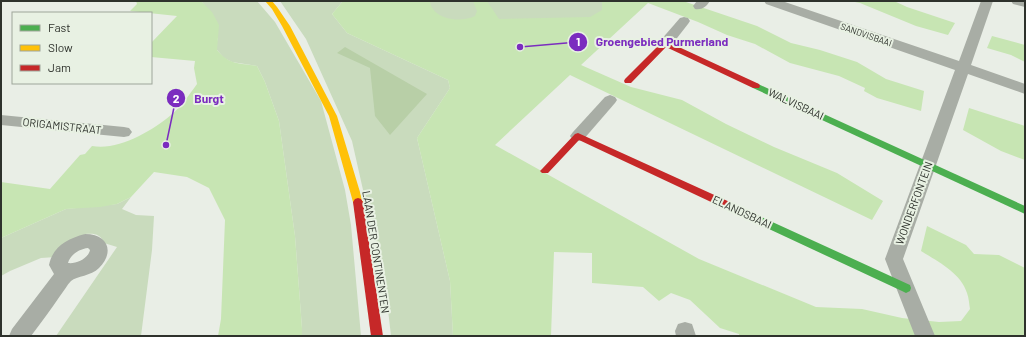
<svg xmlns="http://www.w3.org/2000/svg" width="1026" height="337" viewBox="0 0 1026 337" font-family="Barlow,sans-serif">
	<rect width="100%" height="100%" fill="#e9eee6"/>
	<g fill="#c9dbbd">
		<path d="M201,1H257L275,22L321,101L345,190L351,225L361,336H302V328L295,236L279,121L265,82L257,66L232,62L224,58L217,50L216,45L218,38L206,7Z"/>
		<path d="M280,1H343L332,14L347,33L448,80L450,88L417,138L450,281L453,336H391L386,292L352,141L306,39Z"/>
		<path d="M387,1H617L540,65Z"/>
		<path d="M131,197L122,209L136,215L154,216L152,250L141,336H56L117,247L104,243C101,234 94,233 85,234L56,257L41,258L10,271L1,276V238L66,209L117,204Z"/>
	</g>
	<path fill="#b8cfa7" d="M345,47L427,94L390,135L375,116L370,68L337,53Z"/>
	<g fill="#c7e5b3">
		<path d="M136,1H201L212,12L219,25L217,50C229,65 240,63 257,66L265,82L279,121L295,236L302,328V336H218L221,319L225,220L209,188L187,177L154,172L131,197L117,204L100,207L66,209L1,238V182L50,189L80,155L85,154L92,146C118,151 152,131 171,115C181,107 189,95 197,84L194,68L195,61L151,57V43L177,16L130,11L137,4Z"/>
		<path d="M343,1H430C432,20 461,23 475,16L477,11L473,1H487L499,19L590,17L602,10V1H683L757,26L791,43L820,50L857,62L886,79L924,91L921,111L877,98L864,91L865,88L839,76L790,63L755,44L727,35L698,22L648,3L581,65L631,87L682,100L726,124L774,147L837,173L883,201L872,220L570,75L495,145L699,259L816,307L862,309L902,318L939,322L961,321L970,309C969,304 969,298 967,293C961,273 937,261 921,251L927,226L966,245L974,254L999,255L1025,268V336H739V334L720,328L690,300L671,293L659,301L643,287L592,283V253L554,252L551,336H453L450,281L417,138L450,88L448,80L347,33L332,14Z"/>
		<path d="M850,1H894L907,7L955,23L948,35L916,26L860,3Z"/>
		<path d="M992,36L1025,45V62L1011,55L987,48Z"/>
		<path d="M969,108L1025,126V160L1001,151L963,130Z"/>
	</g>
	<g fill="none" stroke-linecap="round" stroke-linejoin="round">
		<g fill="#a8ada5" fill-rule="evenodd">
			<path d="M697,1H710C706,7 702,10 695,9L693,6Z"/>
			<path d="M764,1H782L959,61L981,1H993L971,65L1025,84V94L968,74L903,259L935,336H915L885,259L955,70L766,4Z"/>
			<path d="M1011,1H1025V7L1013,4Z"/>
			<path d="M684,17L688,18L690,21L688,24L670,47H660L659,44L660,41L680,18Z"/>
			<path d="M610,95L615,97L617,100L615,103L583,140L578,141L573,140L570,136L573,132L605,97Z"/>
			<path d="M1,115L124,127L129,128L132,132L129,136L124,137L1,125Z"/>
			<path d="M85,234C108,234 115,252 99,268C91,276 77,276 71,281C67,285 64,291 60,296C51,309 41,323 31,336H9L12,329L54,274L49,265C53,246 67,239 85,234ZM88,248L90,250C88,259 76,264 68,263C70,255 79,249 88,248Z"/>
			<path d="M685,322L692,324L696,336H676L675,331L678,324Z"/>
		</g>
		<g fill="#4caf50" fill-rule="evenodd">
			<path d="M756,83L1025,206V214L753,88L752,86L753,84Z"/>
			<path d="M729,202L910,285L911,288L910,291L906,293L902,291L726,209L724,206L726,203Z"/>
		</g>
		<path fill="#ffc107" fill-rule="evenodd" d="M265,1H272L277,7L290,26L337,116L363,202L361,205H355L353,202L329,116L282,26L272,9Z"/>
		<g fill="#c62828" fill-rule="evenodd">
			<path d="M662,42H668L759,84L760,86L759,88H753L666,47L631,83H625L624,81L625,79Z"/>
			<path d="M578,133L732,203L734,206L732,209H726L579,140L548,173H542L540,171L542,169L575,134Z"/>
			<path d="M358,198L361,199L363,202L383,336H371L353,202L355,199Z"/>
		</g>
	</g>
	<g text-anchor="middle" stroke-width="4" stroke-linejoin="round" paint-order="stroke">
		<g font-size="9" fill="#2e322c" stroke="#e8f1e3">
			<text transform="translate(866 35) rotate(19)" y="3">SANDVISBAAI</text>
		</g>
		<g font-size="11" fill="#2e322c" stroke="#e8f1e3">
			<text transform="translate(796 104) rotate(25)" y="4">WALVISBAAI</text>
			<text transform="translate(62 126) rotate(6)" y="4">ORIGAMISTRAAT</text>
			<text transform="translate(914 203) rotate(-70)" y="4">WONDERFONTEIN</text>
			<text transform="translate(742 212) rotate(25)" y="4">ELANDSBAAI</text>
			<text transform="translate(376 252) rotate(81)" y="4">LAAN DER CONTINENTEN</text>
		</g>
	</g>
	<path fill="none" stroke="#7b2cbf" stroke-width="1.5" d="M520 47L578 42M166 145L176 98"/>
	<g fill="#7b2cbf" stroke="#e8f1e3" stroke-width="1.5">
		<circle cx="520" cy="47" r="4"/>
		<circle cx="166" cy="145" r="4"/>
		<circle cx="578" cy="42" r="10"/>
		<circle cx="176" cy="98" r="10"/>
	</g>
	<g font-size="12" text-anchor="middle" font-weight="bold" fill="#fff">
		<text x="578" y="46">1</text>
		<text x="176" y="103">2</text>
	</g>
	<g font-size="12" text-anchor="middle" font-weight="bold" fill="#7b2cbf" stroke="#e8f1e3" stroke-width="4" stroke-linejoin="round" paint-order="stroke">
		<text x="662" y="46">Groengebied Purmerland</text>
		<text x="209" y="103">Burgt</text>
	</g>
	<rect width="1026" height="337" fill="none" stroke="#2e322c" stroke-width="4"/>
	<rect x="12" y="12" width="140" height="72" fill="#e8f1e3" stroke="#9ea59a"/>
	<rect x="20" y="25" width="20" height="6" fill="#4caf50" stroke="#9ea59a"/>
	<text x="48" y="32" font-size="12" fill="#2e322c">Fast</text>
	<rect x="20" y="45" width="20" height="6" fill="#ffc107" stroke="#9ea59a"/>
	<text x="48" y="52" font-size="12" fill="#2e322c">Slow</text>
	<rect x="20" y="65" width="20" height="6" fill="#c62828" stroke="#9ea59a"/>
	<text x="48" y="72" font-size="12" fill="#2e322c">Jam</text>
</svg>
